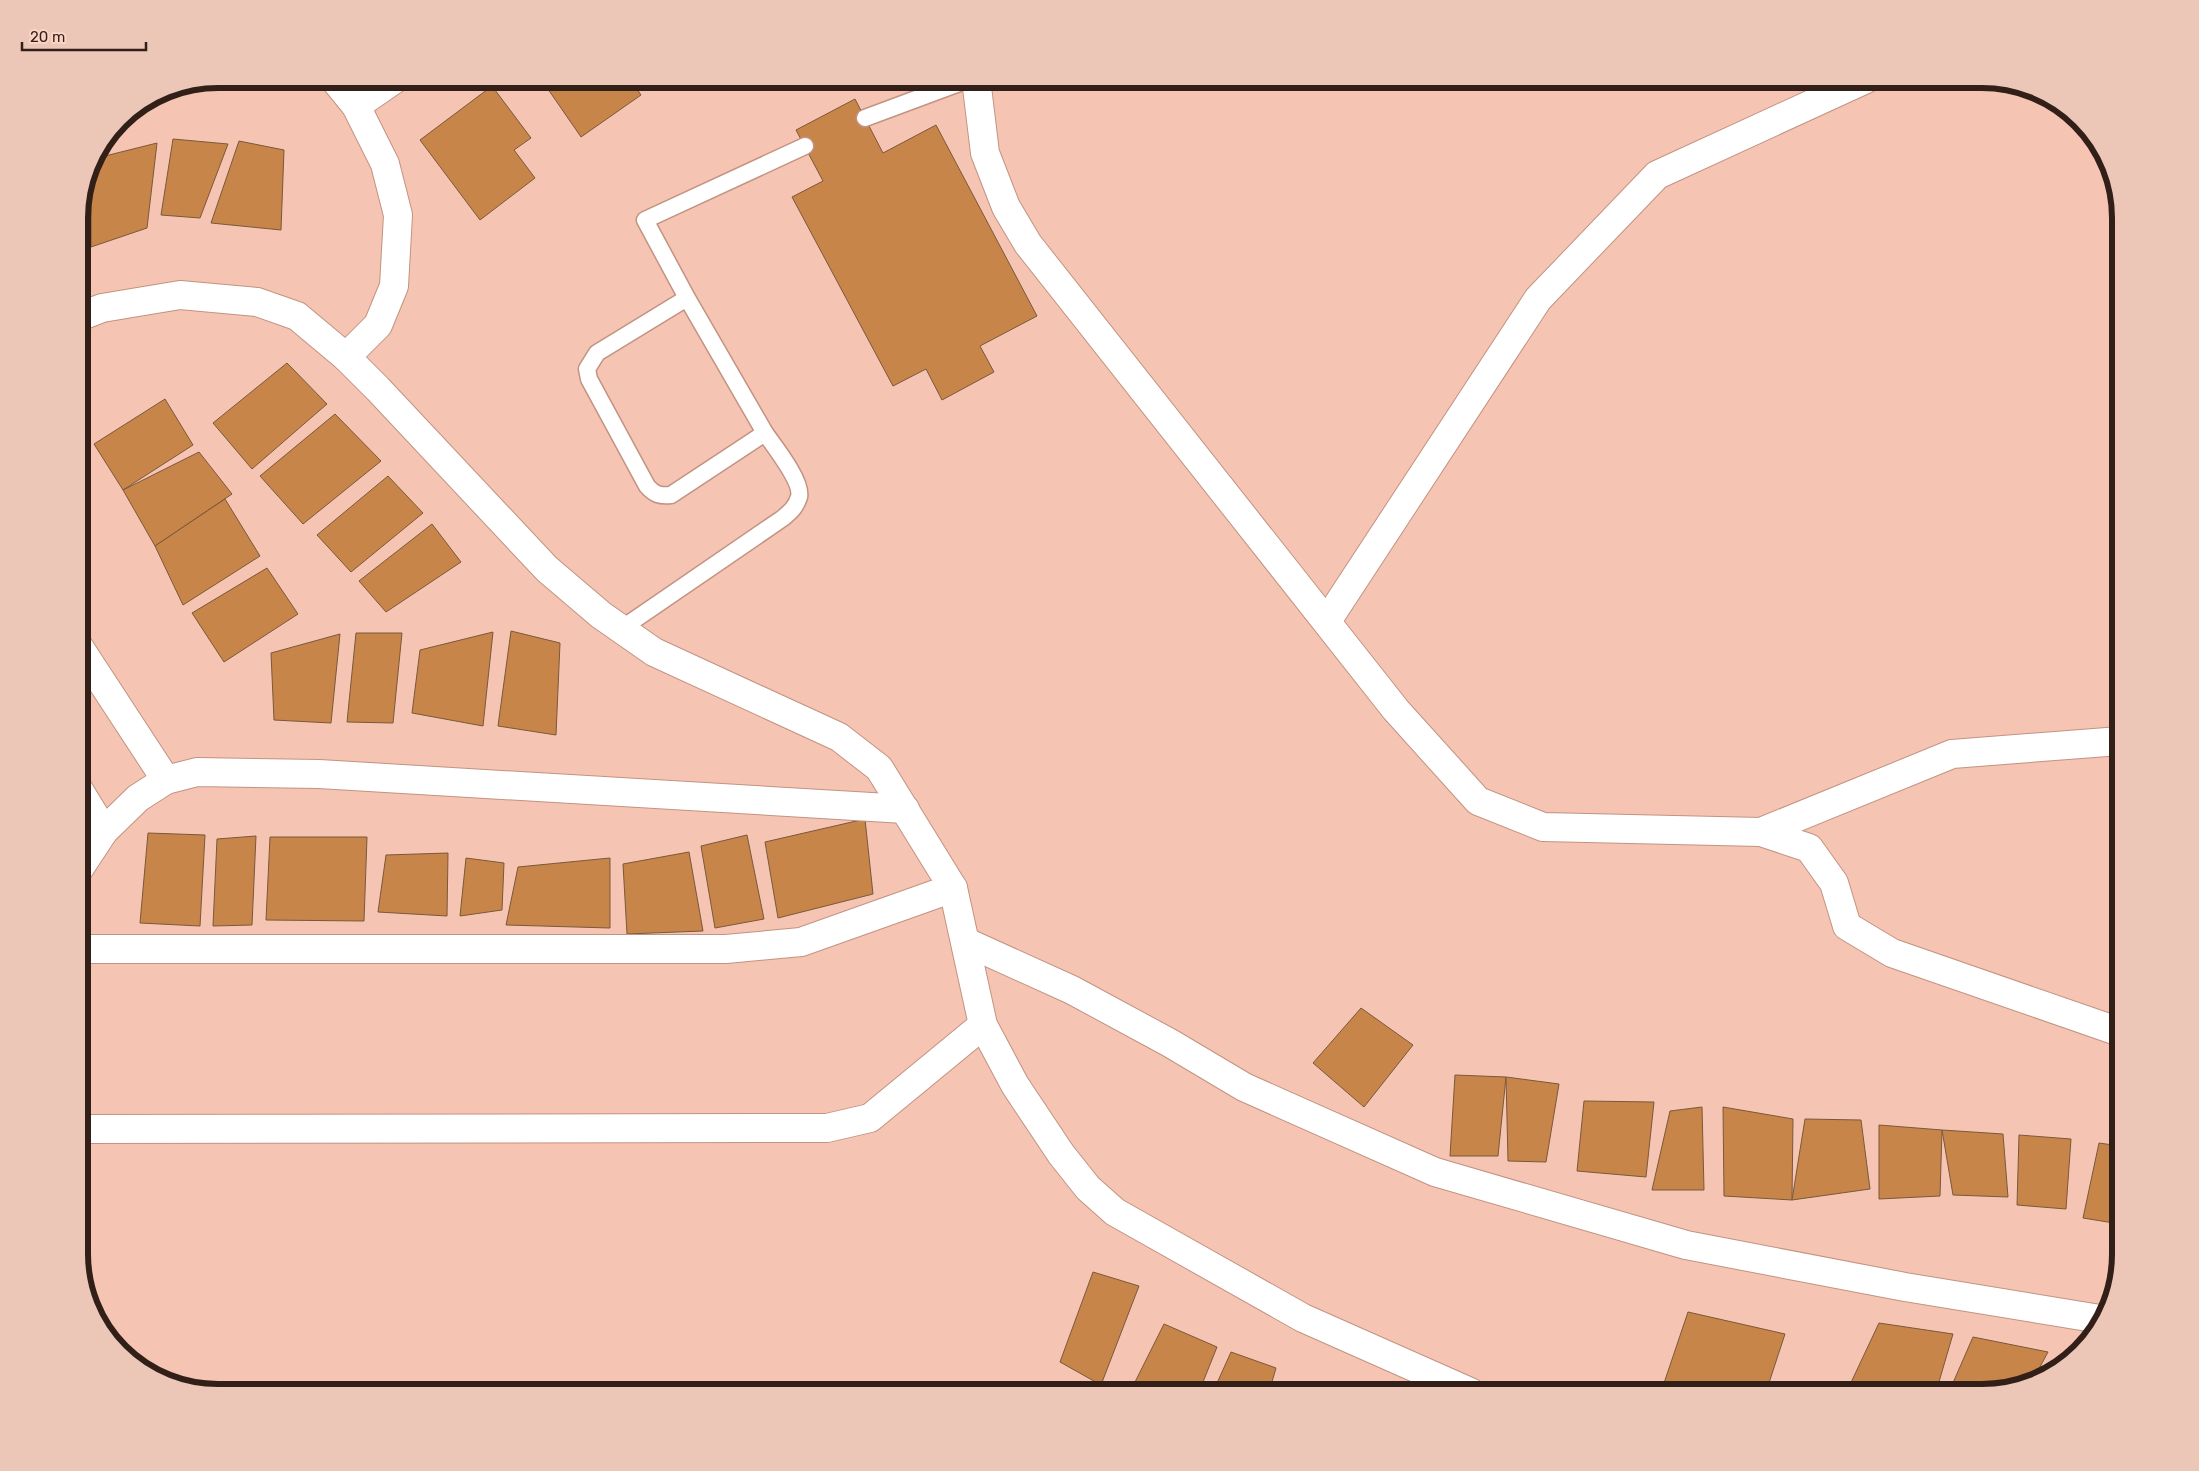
<svg xmlns="http://www.w3.org/2000/svg" width="2199" height="1471" viewBox="0 0 2199 1471" font-family="Rubik,sans-serif">
	<rect width="100%" height="100%" fill="#f6c4b2"/>
	<g fill="#c7854a" stroke="#7a583b">
		<path d="M541,79H630L641,95L581,137Z"/>
		<path d="M492,86L531,138L514,150L535,178L480,220L420,140Z"/>
		<path d="M855,99L883,153L936,125L1037,316L980,346L994,372L942,400L926,369L893,386L792,197L823,181L796,130Z"/>
		<path d="M173,139L228,144L200,218L161,215Z"/>
		<path d="M239,141L284,150L281,230L211,223Z"/>
		<path d="M157,143L147,228L91,247V161L93,159Z"/>
		<path d="M287,363L327,404L252,469L213,423Z"/>
		<path d="M165,399L193,445L123,490L94,444Z"/>
		<path d="M335,414L381,461L303,524L260,476Z"/>
		<path d="M199,452L232,494L155,546L123,490Z"/>
		<path d="M388,476L423,513L351,572L317,535Z"/>
		<path d="M225,499L260,556L183,605L155,546Z"/>
		<path d="M432,524L461,562L386,612L359,581Z"/>
		<path d="M267,568L298,614L224,662L192,613Z"/>
		<path d="M511,631L560,643L556,735L498,726Z"/>
		<path d="M493,632L483,726L412,713L420,650Z"/>
		<path d="M356,633H402L393,723L347,722Z"/>
		<path d="M340,634L331,723L274,720L271,653Z"/>
		<path d="M865,819L873,894L778,918L765,842Z"/>
		<path d="M148,833L205,835L200,926L140,923Z"/>
		<path d="M747,835L764,919L715,928L701,846Z"/>
		<path d="M256,836L252,925L213,926L217,839Z"/>
		<path d="M270,837H367L364,921L266,920Z"/>
		<path d="M689,852L703,931L627,934L623,864Z"/>
		<path d="M448,853L447,916L378,912L386,855Z"/>
		<path d="M466,858L504,863L502,910L460,916Z"/>
		<path d="M610,858V928L506,925L518,867Z"/>
		<path d="M1361,1008L1413,1045L1364,1107L1313,1063Z"/>
		<path d="M1455,1075L1506,1077L1498,1156H1450Z"/>
		<path d="M1506,1077L1559,1084L1546,1162L1508,1161Z"/>
		<path d="M1584,1101L1654,1102L1646,1177L1577,1171Z"/>
		<path d="M1702,1107L1704,1190H1652L1670,1111Z"/>
		<path d="M1723,1107L1793,1119L1792,1200L1724,1196Z"/>
		<path d="M1805,1119L1861,1120L1870,1189L1792,1200Z"/>
		<path d="M1879,1125L1942,1130L1940,1196L1879,1199Z"/>
		<path d="M1942,1130L2003,1134L2008,1197L1953,1195Z"/>
		<path d="M2019,1135L2071,1139L2066,1209L2017,1205Z"/>
		<path d="M2099,1143L2120,1146V1224L2083,1218Z"/>
		<path d="M1093,1272L1139,1286L1101,1385L1060,1362Z"/>
		<path d="M1688,1312L1785,1334L1766,1392H1661Z"/>
		<path d="M1879,1323L1953,1334L1936,1392L1847,1391Z"/>
		<path d="M1164,1324L1217,1347L1199,1392H1130Z"/>
		<path d="M1973,1337L2048,1352L2034,1378L1982,1392H1949Z"/>
		<path d="M1231,1352L1276,1368L1269,1392H1213Z"/>
	</g>
	<g fill="none" stroke-linecap="round" stroke-linejoin="round">
		<defs>
			<g id="service">
				<path d="M865,118L970,79"/>
				<path d="M687,298L597,353L587,369L589,379L647,486C655,495 660,496 671,495L765,433L687,298L645,220L805,146"/>
				<path d="M621,629L783,518C790,512 796,507 799,497C803,482 774,446 765,433"/>
			</g>
			<g id="minor">
				<path d="M976,79L985,153L1006,207L1028,244L1396,710L1478,801L1543,827L1761,832L1809,848L1834,883L1847,926L1892,953L2120,1032"/>
				<path d="M356,106L395,79"/>
				<path d="M79,317L102,308L180,295L257,302L297,316L346,357"/>
				<path d="M1327,621L1538,299L1657,175L1866,79"/>
				<path d="M79,647L166,780"/>
				<path d="M79,790L104,831"/>
				<path d="M1761,832L1952,754L2120,741"/>
				<path d="M79,869L104,831L138,798L166,780L197,772L319,774L905,809"/>
				<path d="M966,942L1072,990L1170,1043L1244,1087L1435,1172L1686,1245L1905,1287L2100,1319"/>
				<path d="M79,949H726L801,942L953,888"/>
				<path d="M983,1025L1015,1085L1061,1154L1088,1188L1115,1212L1303,1318L1470,1392"/>
				<path d="M79,1129L827,1128L870,1118L983,1025L953,888L879,768L839,737L654,652L601,615L547,569L378,389L346,357L378,325L394,286L398,215L385,164L356,106L334,79"/>
			</g>
		</defs>
		<use href="#service" stroke="#c29382" stroke-width="19"/>
		<use href="#minor" stroke="#c29382" stroke-width="30"/>
		<use href="#service" stroke="#fff" stroke-width="16"/>
		<use href="#minor" stroke="#fff" stroke-width="28"/>
	</g>
	<path d="M0 0H2199V1471H0ZM218 88H1982A130 130 0 0 1 2112 218V1254A130 130 0 0 1 1982 1384H218A130 130 0 0 1 88 1254V218A130 130 0 0 1 218 88Z" fill="#ecc6b7" fill-rule="evenodd"/>
	<path fill="none" stroke="#311f18" stroke-width="6" d="M218 88H1982A130 130 0 0 1 2112 218V1254A130 130 0 0 1 1982 1384H218A130 130 0 0 1 88 1254V218A130 130 0 0 1 218 88Z"/>
	<path d="M22 42v8h124v-8" fill="none" stroke="#311f18" stroke-width="2.5"/>
	<text x="30" y="42" font-size="15" fill="#311f18" stroke="#fcd4c5" stroke-width="4" paint-order="stroke">20 m</text>
</svg>
